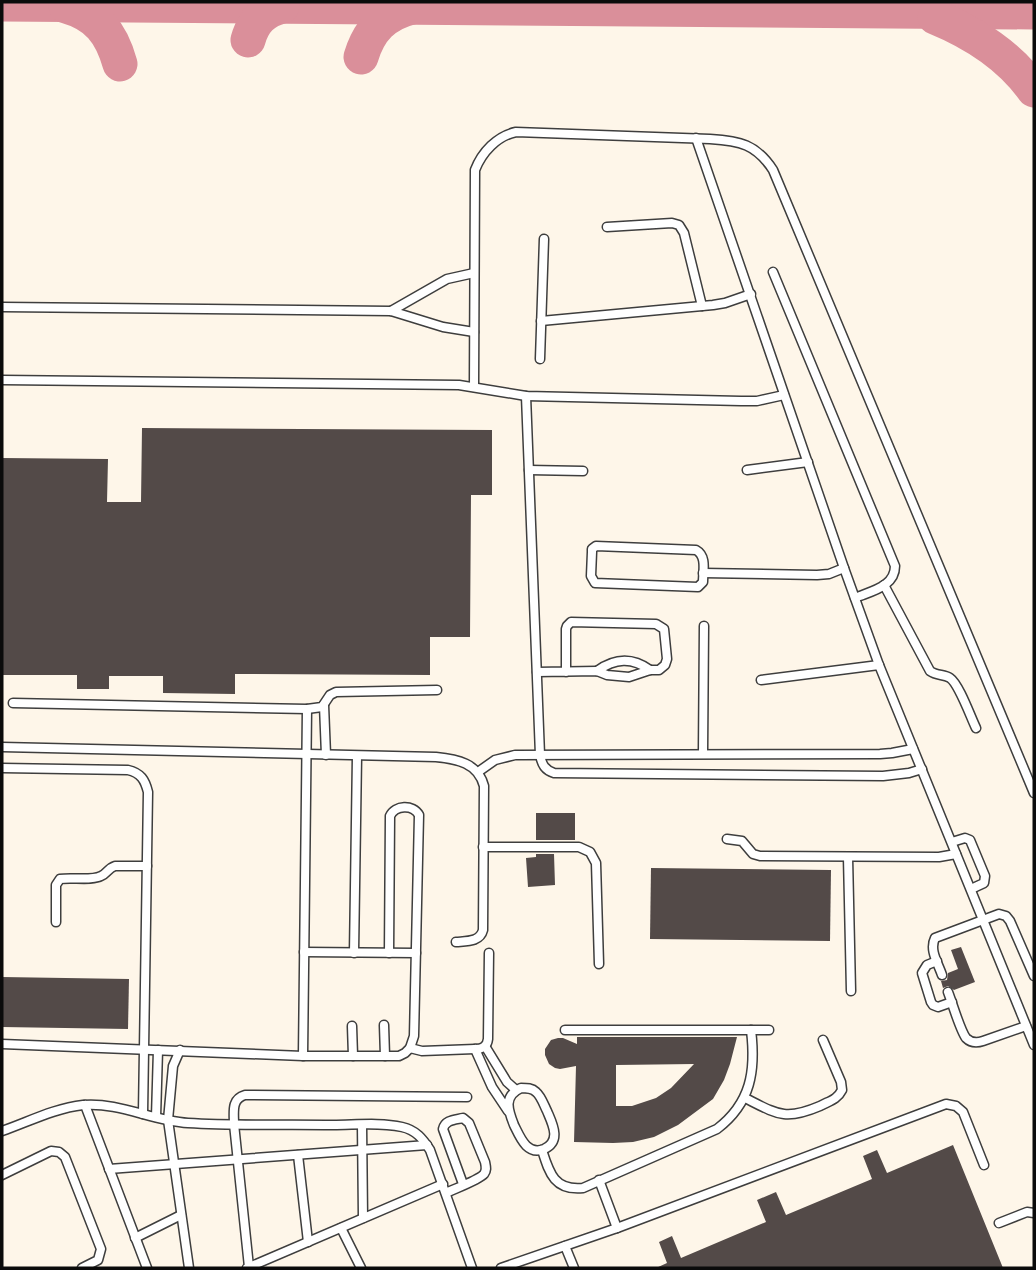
<svg xmlns="http://www.w3.org/2000/svg" width="1036" height="1270" viewBox="0 0 1036 1270" font-family="'Times New Roman',serif">
	<rect width="100%" height="100%" fill="#fef6e9"/>
	<g fill="none" stroke-linecap="round" stroke-linejoin="round">
		<g stroke="#da8f9a" stroke-width="35">
			<path d="M2,4L1034,12"/>
			<path d="M66,6C97,15 111,32 120,64"/>
			<path d="M935,17C974,33 1009,55 1034,90"/>
			<path d="M248,40C253,22 263,11 282,6"/>
			<path d="M361,57C369,30 384,14 412,7"/>
		</g>
	</g>
	<g fill="#534a48" fill-rule="evenodd">
		<path d="M142,428L492,430V495H471L470,637H430V675L235,674V694L163,693V676H109V689H77V675H2V458L108,459L107,502H141Z"/>
		<rect x="536" y="813" width="39" height="27"/>
		<path d="M536,854H554L555,885L528,887L526,858L536,857Z"/>
		<path d="M651,868L831,870L830,941L650,939Z"/>
		<path d="M961,947L975,982L954,990L948,986L943,988L941,981L947,980L948,973L958,969L951,950Z"/>
		<path d="M2,977L129,979L128,1029L2,1027Z"/>
		<path d="M577,1037H737L730,1064L724,1080L713,1099L678,1125L654,1137L633,1142L613,1143L574,1142L576,1066L560,1069L555,1068L549,1064L545,1055V1049L551,1040L558,1038H563L577,1044ZM694,1064L671,1088L656,1098L632,1106H616V1065Z"/>
		<path d="M953,1145L1003,1268H656L667,1263L659,1242L672,1236L681,1258L766,1222L757,1200L776,1192L786,1215L872,1179L863,1156L877,1150L887,1173Z"/>
	</g>
	<g fill="none" stroke-linecap="round" stroke-linejoin="round">
		<defs>
			<g id="lane">
				<path d="M696,138L844,568L879,665L1034,1045"/>
				<path d="M607,227L672,223L679,225L684,233L702,306"/>
				<path d="M773,272L895,566C895,587 871,591 855,598"/>
				<path d="M2,307L391,311L443,327L474,332"/>
				<path d="M391,311L447,279L474,273"/>
				<path d="M541,321L713,305L725,303L751,294"/>
				<path d="M540,359L544,239"/>
				<path d="M2,380L459,385L526,396L741,401H757L784,395"/>
				<path d="M474,387L475,170C482,152 497,136 516,132L710,139C740,141 756,144 773,170L1034,793"/>
				<path d="M526,396L540,755C542,765 545,770 554,773L883,776L909,773L922,769"/>
				<path d="M529,470L583,471"/>
				<path d="M747,470L808,462"/>
				<path d="M596,546L696,550C707,556 703,571 703,582L698,587L595,583L591,576L592,552V549Z"/>
				<path d="M703,573L817,575L829,574L844,568"/>
				<path d="M884,585L930,671C937,676 944,674 950,678C959,684 971,718 976,728"/>
				<path d="M597,671C615,658 632,657 650,670"/>
				<path d="M537,672L597,671L607,675L629,677L650,670H659L665,665L667,659L664,629L656,624L571,622L567,626L566,629V672"/>
				<path d="M761,680L879,665"/>
				<path d="M13,703L307,709L322,707L330,695L336,692L437,690"/>
				<path d="M324,705L326,755"/>
				<path d="M2,747L436,757C457,759 478,763 484,786L483,930C480,942 467,941 456,942"/>
				<path d="M703,753L704,626"/>
				<path d="M2,768L128,770C141,773 145,780 148,792L143,1114"/>
				<path d="M478,772L495,760L515,755L880,754L892,753L913,749"/>
				<path d="M727,839L742,841L753,854L760,856L939,857L956,854"/>
				<path d="M952,842L965,838L970,840L985,876L984,883L971,889"/>
				<path d="M483,847H579L590,852L596,863L599,964"/>
				<path d="M848,857L851,991"/>
				<path d="M56,922V885L60,879C71,877 92,881 101,876C107,874 108,868 115,866H147"/>
				<path d="M304,952L416,953"/>
				<path d="M354,953L357,756"/>
				<path d="M937,961L927,965L922,973L931,1002L933,1005L938,1007L952,1002"/>
				<path d="M942,975C938,963 929,950 935,938L999,914L1006,916L1010,921L1034,976"/>
				<path d="M948,992C952,1002 960,1030 966,1038C971,1043 977,1043 983,1041L1026,1026"/>
				<path d="M384,1025L385,1056"/>
				<path d="M352,1026L353,1056"/>
				<path d="M565,1030H769"/>
				<path d="M2,1044L303,1056H399L405,1053L410,1048L414,1036L419,815C413,804 395,805 390,816L389,953"/>
				<path d="M485,1046L507,1082L516,1090"/>
				<path d="M410,1048L422,1051L475,1049C482,1049 487,1047 488,1039L489,953"/>
				<path d="M475,1049L492,1087L508,1111"/>
				<path d="M180,1050L173,1066L168,1120L189,1268"/>
				<path d="M303,1056L307,709"/>
				<path d="M521,1088C527,1088 532,1088 536,1092C541,1096 544,1105 547,1111C552,1123 562,1141 544,1149C527,1156 520,1137 514,1125C508,1110 503,1096 521,1088Z"/>
				<path d="M745,1098C777,1114 785,1121 820,1106C829,1101 837,1100 842,1090L841,1082L823,1040"/>
				<path d="M85,1105L147,1268"/>
				<path d="M156,1117L158,1050"/>
				<path d="M362,1125L363,1218"/>
				<path d="M2,1131C28,1122 55,1108 83,1105C120,1102 152,1121 188,1123C236,1126 285,1124 333,1125C355,1125 380,1122 402,1127C416,1130 423,1139 430,1150L472,1268"/>
				<path d="M542,1150C549,1172 554,1191 583,1188L717,1129C751,1103 756,1071 751,1030"/>
				<path d="M298,1155L308,1242"/>
				<path d="M109,1169L427,1145"/>
				<path d="M2,1175L51,1151L59,1152L65,1157L101,1249L98,1260L82,1268"/>
				<path d="M599,1180L617,1228"/>
				<path d="M446,1193C454,1189 479,1180 484,1174C487,1170 486,1167 485,1162L469,1123L463,1118C454,1120 445,1120 443,1129L463,1184"/>
				<path d="M999,1223L1027,1212L1034,1213"/>
				<path d="M341,1228L361,1268"/>
				<path d="M135,1238L181,1215"/>
				<path d="M565,1246L574,1268"/>
				<path d="M249,1267L234,1124C234,1112 231,1099 245,1095L467,1097"/>
				<path d="M247,1268L443,1184"/>
				<path d="M501,1268L617,1228L946,1104L956,1106L963,1112L984,1165"/>
			</g>
		</defs>
		<use href="#lane" stroke="#3e3e3e" stroke-width="11"/>
		<use href="#lane" stroke="#fff" stroke-width="8"/>
	</g>
	<rect width="1036" height="1270" fill="none" stroke="#0b0b0b" stroke-width="7"/>
</svg>
